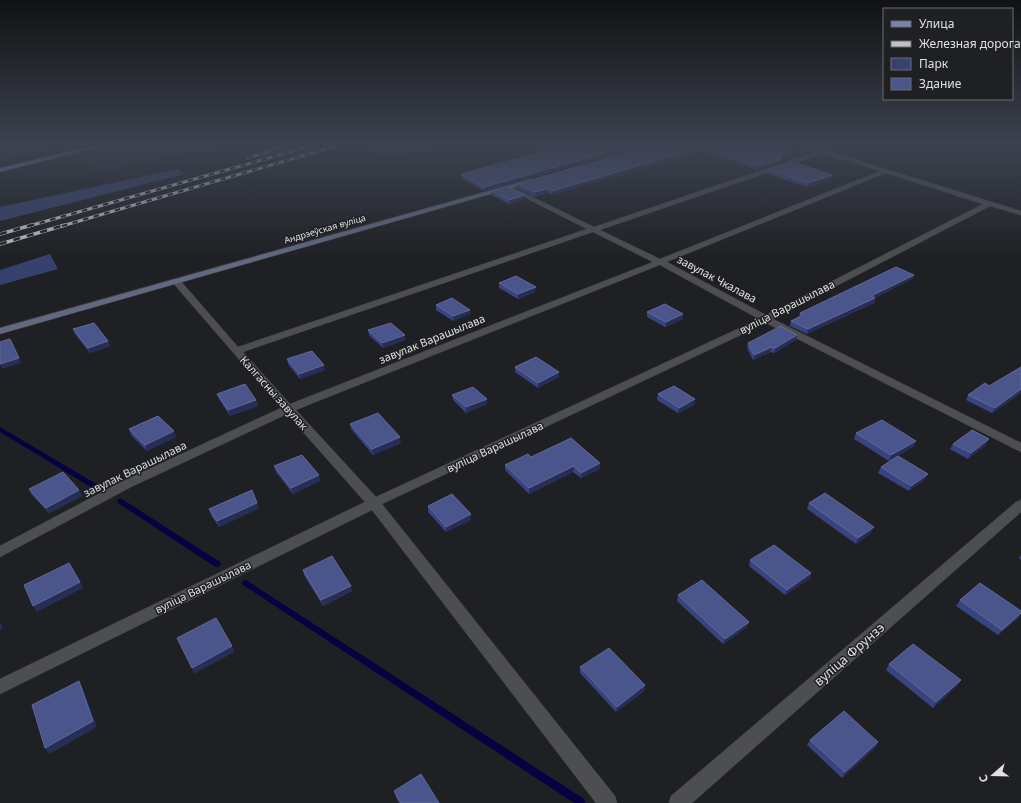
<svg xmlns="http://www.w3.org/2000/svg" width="1021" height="803" viewBox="0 0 1021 803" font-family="'Noto Sans',sans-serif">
	<rect width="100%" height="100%" fill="#1f2023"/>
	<g fill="#292b33">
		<path d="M0,146H63L0,160Z"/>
		<path d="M116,146H242L183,152L116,169L97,170L79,155Z"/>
	</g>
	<g fill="#36426e">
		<path d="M363,146H442L425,150L383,154Z"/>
		<path d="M178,169L185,174L0,221V207Z"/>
		<path d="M50,254L58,269L0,285V270Z"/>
	</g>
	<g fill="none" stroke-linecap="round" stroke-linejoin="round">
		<g fill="#060140" fill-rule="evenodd">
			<path d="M0,427L98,485L99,487L98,489H94L0,432Z"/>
			<path d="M118,499H122L220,562L221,564L220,566L217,567L214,566L118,503L117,501Z"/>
			<path d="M246,580L584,799L585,803H574L243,585L242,583L243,581Z"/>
		</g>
		<defs>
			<g id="minor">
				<path d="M801,146H811L1021,211V215L990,206L773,319L1021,443V452L766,323L382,504L615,796L617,803H596L372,510L0,694V679L365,502L287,414L131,487L0,557V546L123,481L281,408L173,283L172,281L173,279H179L238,347L587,229L510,190V188H514L594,227L816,152ZM822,154L880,171L660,259L600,230ZM886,173L983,204L766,315L667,262ZM593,232L653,262L290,404L243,352ZM660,265L759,319L376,497L296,410Z"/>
				<path d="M1021,500V512L692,803H669L671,796L1016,502Z"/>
			</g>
			<path id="secondary" d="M531,179L533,180V182L0,334V328Z"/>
			<path id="primary" d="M92,146H103L0,172V168Z"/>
		</defs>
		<use href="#minor" stroke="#3c3d3f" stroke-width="1"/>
		<use href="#secondary" stroke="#3c3d3f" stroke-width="1"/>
		<use href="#primary" stroke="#3c3d3f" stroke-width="1"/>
		<use href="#minor" fill="#4c4e50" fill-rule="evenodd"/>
		<use href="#secondary" fill="#616981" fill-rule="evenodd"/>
		<use href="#primary" fill="#7684b1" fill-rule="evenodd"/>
		<defs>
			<g id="rail-far1">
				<path d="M248,158L285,146"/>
				<path d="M29,226L311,146"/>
				<path d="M62,226L336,146"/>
			</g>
			<g id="rail">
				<path d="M0,234L32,225"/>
				<path d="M0,244L65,225"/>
			</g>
		</defs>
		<use href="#rail-far1" stroke="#c1c2c4" stroke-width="3"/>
		<use href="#rail" stroke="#c1c2c4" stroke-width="3.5"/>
		<use href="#rail-far1" stroke="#1f2023" stroke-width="2" stroke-dasharray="5.5" stroke-linecap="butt"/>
		<use href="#rail" stroke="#1f2023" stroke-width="2.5" stroke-dasharray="7" stroke-linecap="butt"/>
	</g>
	<g fill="#374480">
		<path d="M564,146H643L484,191L461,178V174Z"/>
		<path d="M651,146H773L792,152L791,156L781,159V162L757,170L702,151L552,195L548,193L535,197L517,188V184Z"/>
		<path d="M769,170L832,175L831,179L807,187L768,174Z"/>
		<path d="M492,191L525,199L509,204L492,195Z"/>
		<path d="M914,275L912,279L875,298L874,303L807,334L790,326L791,321L799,317L800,313Z"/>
		<path d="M499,283L535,292L518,299L499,288Z"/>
		<path d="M436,305L470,310V314L453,321L436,310Z"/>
		<path d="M647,312L683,314V319L665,327L647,317Z"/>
		<path d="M73,329L108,341L110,346L90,353L75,334Z"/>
		<path d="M368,330L405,340L383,348L369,335Z"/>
		<path d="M797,335L796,340L774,353L770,352L753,360L747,348L748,343Z"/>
		<path d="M287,359L325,370L300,379L288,364Z"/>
		<path d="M515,367L559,372V377L538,388L515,372Z"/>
		<path d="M1021,367V393L992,413L966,400L968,395L989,386Z"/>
		<path d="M217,394L256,400L258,406L230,416L219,399Z"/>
		<path d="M658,394L695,399L694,405L678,413L657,400Z"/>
		<path d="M452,395L487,404L466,413L453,400Z"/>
		<path d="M350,424L401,443L373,455L351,429Z"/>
		<path d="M129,429L176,437L147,451L131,435Z"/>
		<path d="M856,433L914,446L889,461L854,439Z"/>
		<path d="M953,444L986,445L968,459L950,449Z"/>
		<path d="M531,457L600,463V469L581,478L573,472L529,494L505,470V465Z"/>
		<path d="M274,466L320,481L293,494L276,472Z"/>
		<path d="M881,467L928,474L925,479L909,491L878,473Z"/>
		<path d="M29,489L79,490L82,496L49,513L32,495Z"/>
		<path d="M809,503L871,533L856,544L807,509Z"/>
		<path d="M428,506L471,520L446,532L428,512Z"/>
		<path d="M259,508L219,527L211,515L209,509Z"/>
		<path d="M1021,555V560L1019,558Z"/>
		<path d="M750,560L811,573L809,579L785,595L749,566Z"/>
		<path d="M303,570L352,591L323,606L304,575Z"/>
		<path d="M678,595L749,622L747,627L723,644L677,601Z"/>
		<path d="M960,600L1021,611V613L1018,618L998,635L956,606Z"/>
		<path d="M889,664L961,680L957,686L933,708L886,670Z"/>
		<path d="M580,667L645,685L644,691L616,712L580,673Z"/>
		<path d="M810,740L878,742L875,748L842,778L807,745Z"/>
		<path d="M394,791L439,803H399L396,797Z"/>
	</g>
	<g fill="#262e57">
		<path d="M630,146H643L484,191V187Z"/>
		<path d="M702,147V151L552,195V191Z"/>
		<path d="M792,152L791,156L781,159V162L757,170L758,166L777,157Z"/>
		<path d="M832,175L831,179L807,187L808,183Z"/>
		<path d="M548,189V193L535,197V192Z"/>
		<path d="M525,195V199L509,204V200Z"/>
		<path d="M914,275L912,279L869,301L871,296Z"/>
		<path d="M536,287L535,292L518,299V294Z"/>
		<path d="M875,298L874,303L807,334L808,329Z"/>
		<path d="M470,310V314L453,321V316Z"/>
		<path d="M683,314V319L665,327L666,322Z"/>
		<path d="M405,335V340L383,348L382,343Z"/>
		<path d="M797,335L796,340L774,353L775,348Z"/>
		<path d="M108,341L110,346L90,353L88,348Z"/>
		<path d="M772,347L770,352L753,360L754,355Z"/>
		<path d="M19,358L21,363L2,369L0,364Z"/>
		<path d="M324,365L325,370L300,379L299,374Z"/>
		<path d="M559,372V377L538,388V383Z"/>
		<path d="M1021,389V393L992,413L995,408Z"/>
		<path d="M487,399V404L466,413V407Z"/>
		<path d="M695,399L694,405L678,413L679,408Z"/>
		<path d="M256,400L258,406L230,416L228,410Z"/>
		<path d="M174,431L176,437L147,451L145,445Z"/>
		<path d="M400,437L401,443L373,455L372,449Z"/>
		<path d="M989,439L986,445L968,459L971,453Z"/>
		<path d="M916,441L914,446L889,461L891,455Z"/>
		<path d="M600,463V469L581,478V473Z"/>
		<path d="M574,466L573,472L529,494V488Z"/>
		<path d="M928,474L925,479L909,491L911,486Z"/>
		<path d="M319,475L320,481L293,494L291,488Z"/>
		<path d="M79,490L82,496L49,513L46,508Z"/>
		<path d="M257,503L259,508L219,527L217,521Z"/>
		<path d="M471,514V520L446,532V527Z"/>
		<path d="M874,527L871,533L856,544L858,538Z"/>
		<path d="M811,573L809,579L785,595L787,590Z"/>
		<path d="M80,582L83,588L37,612L33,606Z"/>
		<path d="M351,586L352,591L323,606L321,600Z"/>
		<path d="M1021,613L1018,618L998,635L1002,630Z"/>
		<path d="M0,622L3,628L0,630Z"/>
		<path d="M749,622L747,627L723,644L725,639Z"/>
		<path d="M232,646L234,652L194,674L192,668Z"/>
		<path d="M961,680L957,686L933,708L936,702Z"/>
		<path d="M79,681L82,687L97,727L49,754L45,748Z"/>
		<path d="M645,685L644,691L616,712L617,707Z"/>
		<path d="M878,742L875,748L842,778L845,772Z"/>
	</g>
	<g fill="#49558b" stroke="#606a98">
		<path d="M564,146H630L484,187L461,174Z"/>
		<path d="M651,146H773L792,152L777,157L782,159L758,166L702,147L552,191L548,189L535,192L517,184Z"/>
		<path d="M793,162L832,175L808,183L769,170Z"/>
		<path d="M508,187L525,195L509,200L492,191Z"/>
		<path d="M896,267L914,275L871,296L875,298L808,329L791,321L803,315L800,313Z"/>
		<path d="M516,276L536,287L518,294L499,283Z"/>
		<path d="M452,298L470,310L453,316L436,305Z"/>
		<path d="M665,304L683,314L666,322L647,312Z"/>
		<path d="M94,323L108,341L88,348L73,329Z"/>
		<path d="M391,323L405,335L382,343L368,330Z"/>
		<path d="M781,326L797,335L775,348L772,347L754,355L748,343Z"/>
		<path d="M10,339L19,358L0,364V342Z"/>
		<path d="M312,351L324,365L299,374L287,359Z"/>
		<path d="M536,357L559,372L538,383L515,367Z"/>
		<path d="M1021,367V389L995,408L968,395L985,383L989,386Z"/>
		<path d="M245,384L256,400L228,410L217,394Z"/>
		<path d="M674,386L695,399L679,408L658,394Z"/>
		<path d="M473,387L487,399L466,407L452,395Z"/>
		<path d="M378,413L400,437L372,449L350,424Z"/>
		<path d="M158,416L174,431L145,445L129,429Z"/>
		<path d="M882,420L916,441L891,455L856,433Z"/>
		<path d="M972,430L989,439L971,453L953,444Z"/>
		<path d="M571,438L600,463L581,473L574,466L529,488L505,465L528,454L531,457Z"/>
		<path d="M302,455L319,475L291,488L274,466Z"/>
		<path d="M898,456L928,474L911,486L881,467Z"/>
		<path d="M63,472L79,490L46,508L29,489Z"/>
		<path d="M252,490L257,503L217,521L209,509Z"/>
		<path d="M825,493L874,527L858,538L809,503Z"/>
		<path d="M452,494L471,514L446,527L428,506Z"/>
		<path d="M774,545L811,573L787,590L750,560Z"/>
		<path d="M332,556L351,586L321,600L303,570Z"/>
		<path d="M69,563L80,582L33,606L24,585Z"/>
		<path d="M702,580L749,622L725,639L678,595Z"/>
		<path d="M980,583L1021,611V613L1002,630L960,600Z"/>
		<path d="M216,618L232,646L192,668L177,638Z"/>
		<path d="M913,644L961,680L936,702L889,664Z"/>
		<path d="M609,648L645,685L617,707L580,667Z"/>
		<path d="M79,681L93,721L45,748L32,705Z"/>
		<path d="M844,711L878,742L845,772L810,740Z"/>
		<path d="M421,774L439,803H401L394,791Z"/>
	</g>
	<linearGradient id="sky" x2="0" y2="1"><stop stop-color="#111213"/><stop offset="0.56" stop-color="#3c4250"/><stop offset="1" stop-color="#3c4250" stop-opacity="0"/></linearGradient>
	<rect width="1021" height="259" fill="url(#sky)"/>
	<g text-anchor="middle" stroke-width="3" stroke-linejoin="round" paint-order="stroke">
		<g font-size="9" fill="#dfe0e1" stroke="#1f2023">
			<text transform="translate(325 229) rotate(-16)" y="3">Андрэеўская вуліца</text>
		</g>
		<g font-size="11" fill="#dfe0e1" stroke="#1f2023">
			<text transform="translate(717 279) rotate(28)" y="4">завулак Чкалава</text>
			<text transform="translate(787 307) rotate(-27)" y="4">вуліца Варашылава</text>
			<text transform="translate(432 339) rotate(-22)" y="4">завулак Варашылава</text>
			<text transform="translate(274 393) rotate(48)" y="4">Калгасны завулак</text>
			<text transform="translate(495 447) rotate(-25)" y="4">вуліца Варашылава</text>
			<text transform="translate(135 469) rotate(-26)" y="4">завулак Варашылава</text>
			<text transform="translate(203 587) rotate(-26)" y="4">вуліца Варашылава</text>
		</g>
		<g font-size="13" fill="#dfe0e1" stroke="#1f2023">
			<text transform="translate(849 654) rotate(-41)" y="5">вуліца Фрунзэ</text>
		</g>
	</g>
	<rect x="883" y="8" width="130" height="92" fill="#1f2023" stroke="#6c6d6f"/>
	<rect x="891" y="21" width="20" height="6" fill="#7684b1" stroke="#6c6d6f"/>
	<text x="919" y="28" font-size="12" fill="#dfe0e1">Улица</text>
	<rect x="891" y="41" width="20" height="6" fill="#c1c2c4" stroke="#6c6d6f"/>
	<text x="919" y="48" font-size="12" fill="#dfe0e1">Железная дорога</text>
	<rect x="891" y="58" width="20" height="12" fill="#36426e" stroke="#6c6d6f"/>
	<text x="919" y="68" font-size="12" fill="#dfe0e1">Парк</text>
	<rect x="891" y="78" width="20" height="12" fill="#49558b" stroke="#6c6d6f"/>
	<text x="919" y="88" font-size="12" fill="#dfe0e1">Здание</text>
	<g transform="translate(993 775) rotate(250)" stroke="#1f2023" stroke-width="3" paint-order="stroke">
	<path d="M0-3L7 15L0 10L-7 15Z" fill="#dfe0e1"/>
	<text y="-6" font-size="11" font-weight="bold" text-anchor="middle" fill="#dfe0e1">С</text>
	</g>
</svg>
